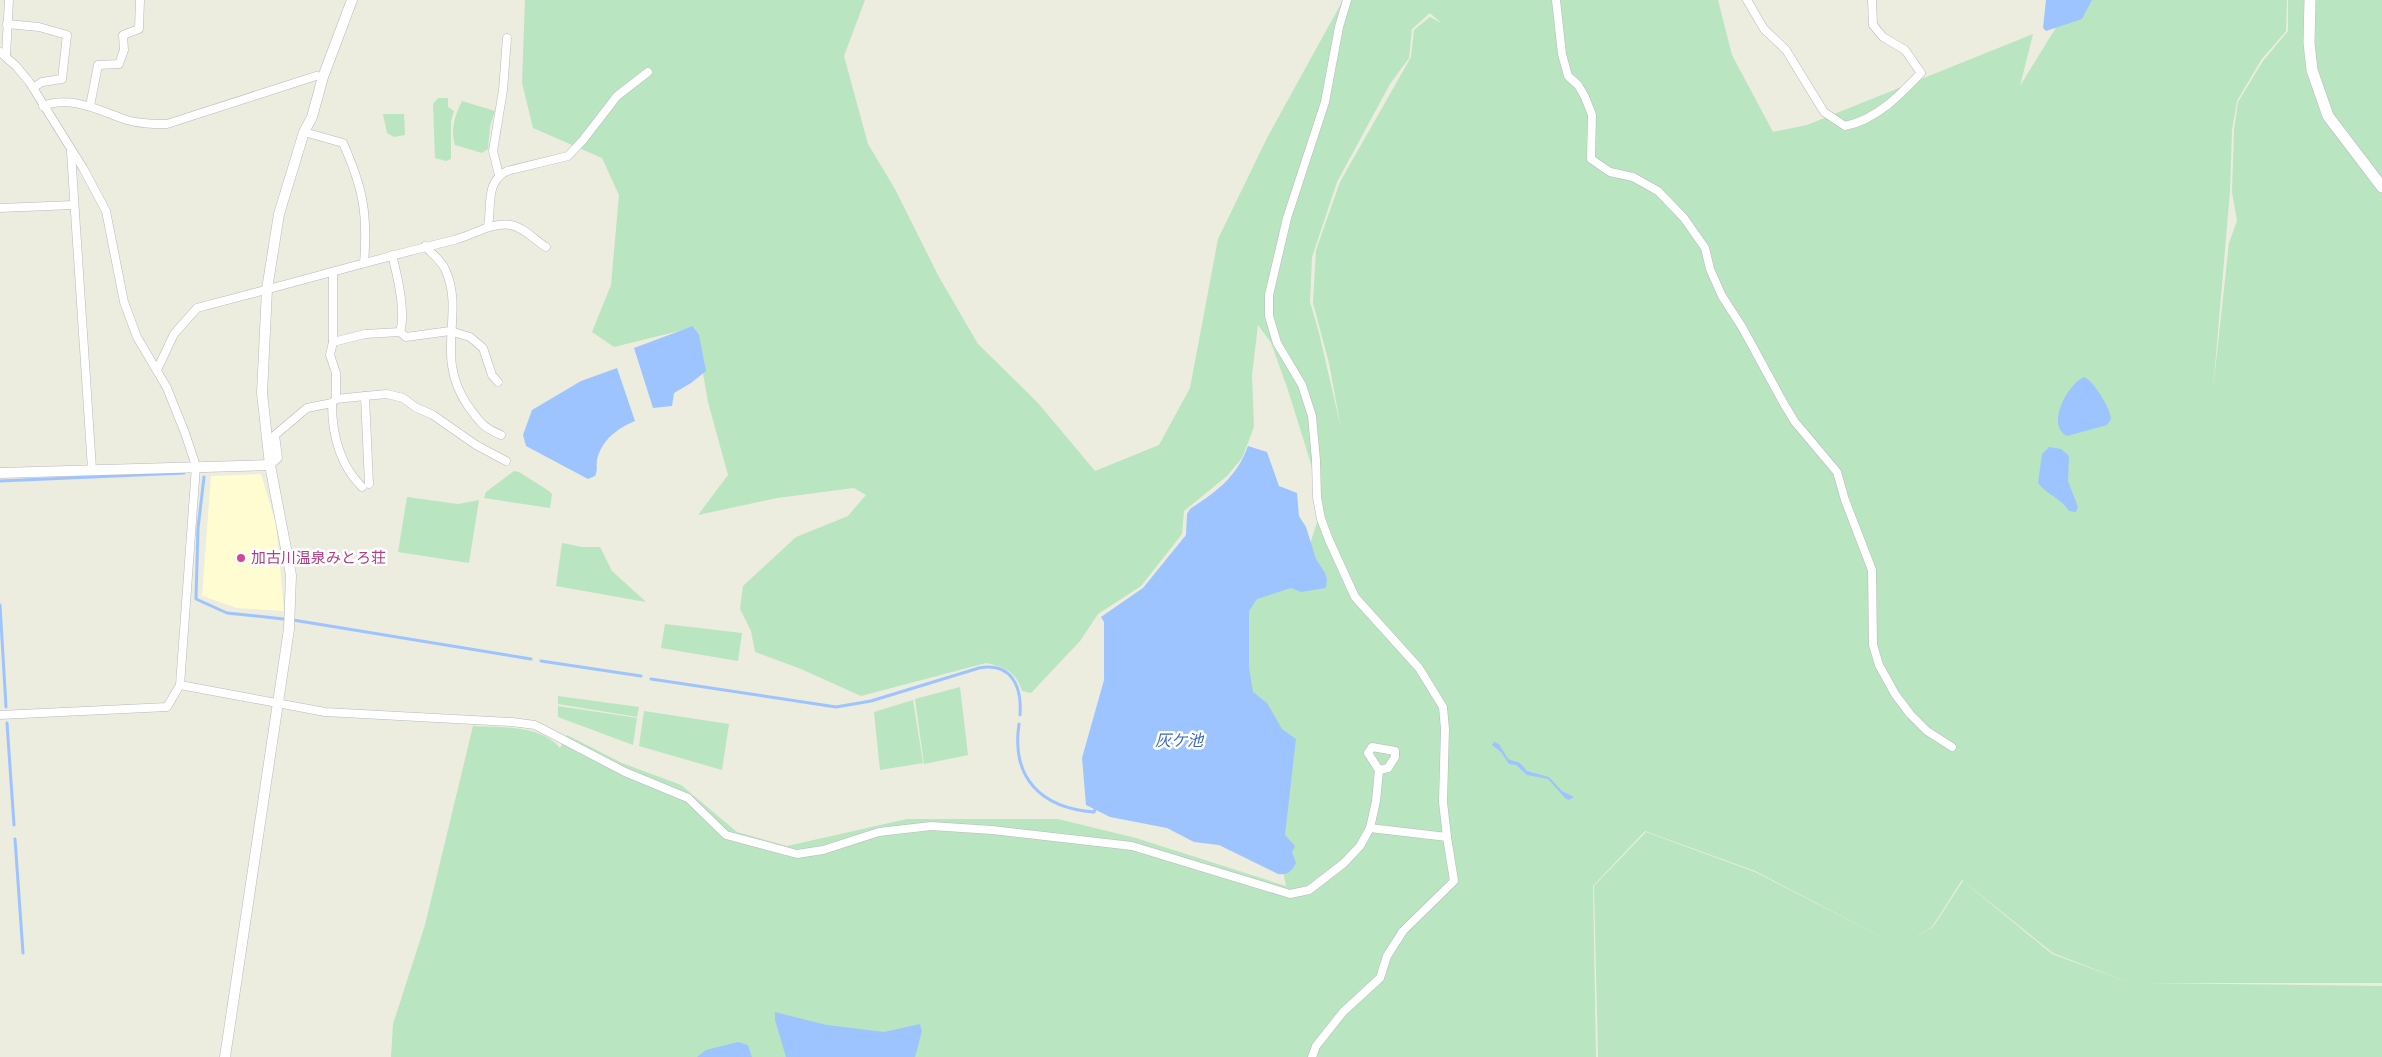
<svg xmlns="http://www.w3.org/2000/svg" width="2382" height="1057" viewBox="0 0 2382 1057" font-family="Karla,'Noto Sans JP',sans-serif">
	<rect width="100%" height="100%" fill="#ececdf"/>
	<path fill="#fffcd2" d="M261,474L276,524L284,611L237,608L202,596L211,476Z"/>
	<g fill="#bae5c1" fill-rule="evenodd">
		<path d="M525,0H865L844,56L868,144L895,189L939,277L978,344L1038,403L1095,471L1159,445L1190,388L1218,239L1267,138L1343,0H1718L1732,55L1773,132L1807,125L2033,34L2020,86L2073,0H2287L2286,31L2261,60L2237,101L2232,130L2230,191L2213,390L2229,243L2237,221L2232,192L2234,130L2238,102L2263,61L2288,31V0H2382V983H2144L2382,986V1057H1598L1594,886L1646,832L1755,872L1899,946L1755,871L1645,831L1593,886L1596,1057H391L393,1024L425,925L473,726C500,728 540,724 560,748L567,735L622,763L681,785L737,832L787,846L907,819H1058L1136,838L1286,886L1248,698L1243,605L1301,572L1321,510L1311,464L1288,390L1271,343L1258,325L1252,375L1254,427L1242,458L1227,476L1184,511L1182,534L1141,586L1098,614L1080,641L1031,693L1022,691C1016,672 1006,667 986,663L861,696L801,669L755,652L751,631L740,609L743,586L796,537L848,516L866,495L854,488L777,498L698,515L728,475L708,402L695,327L614,347L592,332L611,285L619,195L602,158L533,128L522,83ZM1430,13L1441,23L1430,17L1414,30L1411,57L1340,182L1316,250L1313,303L1329,363L1341,428L1319,333L1310,302L1312,257L1337,182L1390,84L1409,58L1412,29ZM1962,880L2053,953L2125,981L2052,954L1963,881L1933,927L1910,940L1932,927Z"/>
		<path d="M438,98H448V107L454,111L451,121V159L446,161L435,158L433,104Z"/>
		<path d="M462,101L495,111L490,126L488,149L482,153L455,145C450,130 455,115 462,101Z"/>
		<path d="M383,114H404L405,135L394,137L387,133Z"/>
		<path d="M514,471L519,472L549,491L552,494L550,508L484,498L486,492Z"/>
		<path d="M407,497L458,504L479,500L469,563L398,552Z"/>
		<path d="M562,543L582,547H600L612,571L646,602L556,586Z"/>
		<path d="M665,624L742,633L738,661L661,648Z"/>
		<path d="M960,687L968,755L924,764L915,699Z"/>
		<path d="M558,696L639,707L637,717L558,704Z"/>
		<path d="M913,700L923,763L880,770L874,712Z"/>
		<path d="M558,706L637,718L633,745L558,717Z"/>
		<path d="M644,711L729,724L722,770L639,746Z"/>
	</g>
	<g fill="#9dc4ff">
		<path d="M2046,0H2092L2082,19L2046,31L2043,28Z"/>
		<path d="M693,326L699,335L706,371L691,383L674,393L672,406L653,408L634,348Z"/>
		<path d="M617,368L635,421C617,428 601,441 597,460C596,466 598,470 595,476L588,479L526,446L523,435L532,410L581,381Z"/>
		<path d="M2084,377C2094,381 2110,408 2111,419L2107,425L2067,436C2045,425 2068,384 2084,377Z"/>
		<path d="M1248,446L1267,452L1279,486L1297,493L1299,516L1306,527L1316,559L1325,573L1327,579L1326,588L1301,592L1291,588L1257,599L1249,611V667L1253,692L1267,703L1282,729L1296,739L1285,835L1295,846L1292,852L1296,863C1291,872 1288,875 1278,874L1219,845L1194,842L1167,828L1110,817L1086,805L1082,758L1104,680V622L1101,617L1143,588L1186,535L1187,514L1190,509C1217,491 1237,477 1248,446Z"/>
		<path d="M2049,447L2061,449L2069,456L2068,481L2078,507L2076,512L2069,511C2061,498 2047,495 2038,483L2042,454Z"/>
		<path d="M1494,742L1499,744L1508,759L1520,763L1527,771L1549,777L1562,791L1574,797L1569,800L1565,798L1548,779L1527,775L1516,765L1509,764L1501,752L1492,745Z"/>
		<path d="M775,1012L827,1025L884,1032L920,1024L922,1031L915,1057H786L775,1020Z"/>
		<path d="M738,1042L748,1045L752,1057H697L706,1050Z"/>
	</g>
	<g fill="none" stroke-linecap="round" stroke-linejoin="round">
		<g stroke="#9dc4ff" stroke-width="3">
			<path d="M204,477L198,528L196,599L227,613L293,620L531,659"/>
			<path d="M0,481L184,473"/>
			<path d="M0,605L6,707"/>
			<path d="M541,661L641,676"/>
			<path d="M651,679L836,707L871,701L979,668C1012,662 1022,687 1020,715"/>
			<path d="M7,723L14,825"/>
			<path d="M1019,724C1011,778 1041,808 1094,812L1096,807"/>
			<path d="M15,839L23,953"/>
		</g>
		<defs>
			<g id="minor">
				<path d="M1347,0L1339,27L1325,102L1287,218L1269,295V316L1277,343L1302,385L1312,416L1316,460L1317,497L1321,519L1329,540L1355,597L1419,668L1443,707L1445,729L1443,802L1447,837"/>
				<path d="M1556,0L1562,54L1568,76L1578,85L1585,97L1592,115L1591,159L1610,172L1633,177L1658,191L1684,218L1705,248L1710,269L1722,296L1742,327L1784,404L1795,422L1837,472L1845,500L1872,570L1873,645L1879,665L1895,694L1910,714L1927,731L1952,747"/>
				<path d="M1747,0L1764,29L1786,50L1824,112L1845,126C1876,120 1900,95 1921,73L1905,50L1883,37L1873,25L1872,0"/>
				<path d="M7,24L39,27L67,35L62,79L42,82L33,88"/>
				<path d="M0,52L16,66L30,83L83,168L106,211L124,302L137,337L167,388L185,433L196,466L180,685L167,707L0,715"/>
				<path d="M6,55L9,0"/>
				<path d="M43,106C72,95 100,111 127,120C140,124 153,124 167,124L316,76L323,77"/>
				<path d="M90,106L98,65L119,64L124,50L123,35L139,29L140,0"/>
				<path d="M304,132L343,143C363,188 368,213 364,263"/>
				<path d="M71,152L92,469"/>
				<path d="M499,175L493,151L503,90L507,38"/>
				<path d="M0,208L73,205"/>
				<path d="M488,226C492,205 485,182 507,171L568,156L583,140L617,96L648,72"/>
				<path d="M425,246C431,253 441,260 445,269C466,314 433,355 468,406C480,422 482,427 501,435"/>
				<path d="M392,255C397,274 406,313 400,332"/>
				<path d="M333,272V342"/>
				<path d="M157,370L174,334L197,308C283,286 368,261 454,240C474,235 490,222 511,225C523,227 536,241 546,247"/>
				<path d="M336,399L365,396"/>
				<path d="M332,403C332,434 339,464 362,487"/>
				<path d="M270,465L278,458L275,435L307,408L332,403L336,399V373L330,355L333,342L365,334L400,332L406,337L450,331L470,337L483,348L492,375L498,382"/>
				<path d="M369,484L365,396L387,394L403,398L415,407L433,415L476,445L506,461"/>
				<path d="M180,685L325,712L512,722L535,725L625,772L688,798L726,835L797,854L823,850L879,832L931,826L992,830L1132,846L1290,894L1309,890L1344,863L1360,846L1370,828L1376,801L1379,770L1368,753L1372,747L1395,751V757L1388,768L1379,770"/>
				<path d="M1312,1057L1316,1046L1343,1012L1380,978L1387,956L1403,931L1454,881L1447,837L1370,828"/>
			</g>
			<g id="tertiary">
				<path d="M0,473L270,465"/>
				<path d="M225,1057L289,629L291,575L270,465L262,393L267,289L279,214L304,132L312,117L323,77L352,0"/>
			</g>
			<path id="secondary" d="M2310,0L2309,43L2312,70L2328,116L2382,187"/>
		</defs>
		<use href="#minor" stroke="#b7b9bf" stroke-width="9"/>
		<use href="#tertiary" stroke="#b7b9bf" stroke-width="11"/>
		<use href="#secondary" stroke="#babcc4" stroke-width="12"/>
		<use href="#minor" stroke="#fff" stroke-width="8"/>
		<use href="#tertiary" stroke="#fff" stroke-width="10"/>
		<use href="#secondary" stroke="#fff" stroke-width="11"/>
	</g>
	<circle fill="#d1479c" stroke="#fff" stroke-width="2" cx="241" cy="558" r="5"/>
	<g text-anchor="middle" stroke-width="5" stroke-linejoin="round" paint-order="stroke">
		<g font-size="15" fill="#b23c85" stroke="#fff" text-anchor="start">
			<text x="251" y="563">加古川温泉みとろ荘</text>
		</g>
		<g font-size="16" font-style="italic" fill="#3c68c6" stroke="#fff">
			<text x="1179" y="746">灰ケ池</text>
		</g>
	</g>
</svg>
